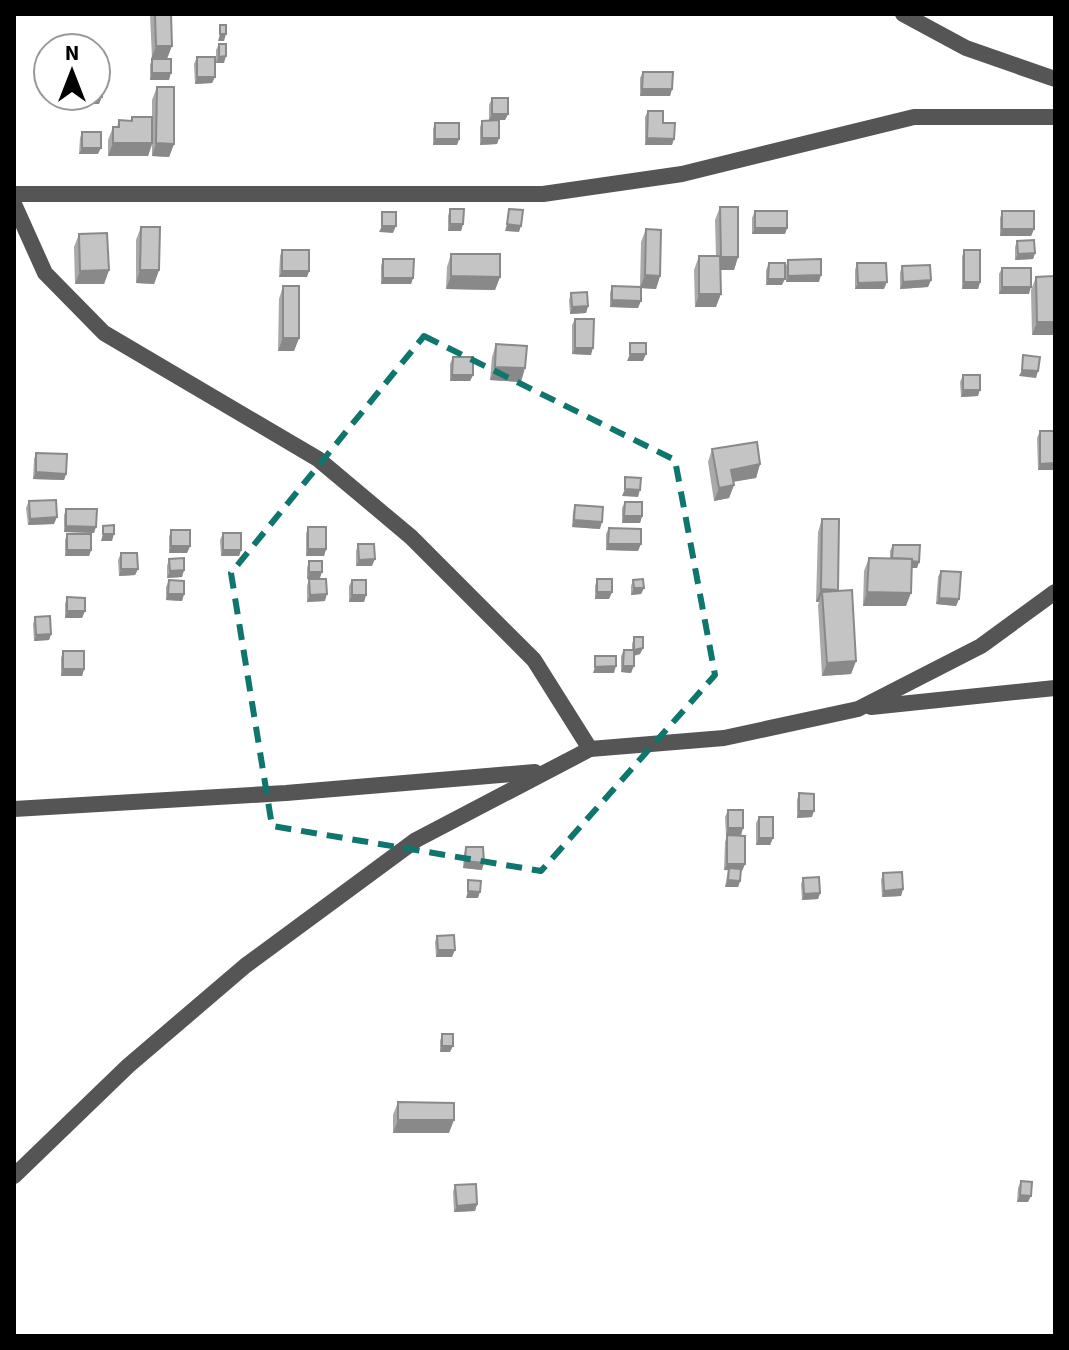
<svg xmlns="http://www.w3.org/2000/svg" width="1069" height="1350" viewBox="0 0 1069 1350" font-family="'Source Sans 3',sans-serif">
	<rect width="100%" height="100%" fill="#fff"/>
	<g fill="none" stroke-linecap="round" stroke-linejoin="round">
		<g stroke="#555" stroke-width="16">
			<path d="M903,14L966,48L1055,79"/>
			<path d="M14,194H543L682,174L914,117H1055"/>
			<path d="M14,204L45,273L104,333L318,459L411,537L534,660L590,749"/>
			<path d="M871,707L1055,688"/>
			<path d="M14,809L286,793L535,772"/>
			<path d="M14,1176L128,1066L245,966L416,840L590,749L724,738L858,709L981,646L1055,592"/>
		</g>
	</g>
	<g fill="#a9a9a9">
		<path d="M150,14H171L167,59L169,80H150V65L152,59Z"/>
		<path d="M219,44L224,63H216V50Z"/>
		<path d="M197,57L215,77L212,83L195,84L194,64Z"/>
		<path d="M643,72L672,89L670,96H640V78Z"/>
		<path d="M157,87L174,144L169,157L152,156V145L148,156H108V140L113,127H117L119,120L130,121L132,117H152V100Z"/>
		<path d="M492,98L508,114L505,120H489V105Z"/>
		<path d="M648,111L672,145H645V117Z"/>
		<path d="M482,121L499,138L497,144L480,145V127Z"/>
		<path d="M435,123L459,139L457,145H433V129Z"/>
		<path d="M82,132L98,154H79L80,138Z"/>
		<path d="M720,207L738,257L734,270H721L716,307H695L694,270L699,256H716L715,220Z"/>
		<path d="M450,209L463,224L461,231H448V216Z"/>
		<path d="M755,211L787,228L785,234H752V218Z"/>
		<path d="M1002,211L1034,229L1031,236H1000V218Z"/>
		<path d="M141,227L159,270L154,284L136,283V240Z"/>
		<path d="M646,229L660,276L656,289L641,288L638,308L610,307V293L612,286L640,287L641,242Z"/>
		<path d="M79,234L109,270L104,284H75L74,247Z"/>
		<path d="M1017,241L1035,253L1033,259L1015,260V247Z"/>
		<path d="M282,250L309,271L307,277H279L280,256Z"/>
		<path d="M964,250L980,282L978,289H962V257Z"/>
		<path d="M451,254L500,277L495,290L446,289L447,267Z"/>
		<path d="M383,259L413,278L411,284H381V266Z"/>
		<path d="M788,260L819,282H786V266Z"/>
		<path d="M769,263L782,285H766V270Z"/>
		<path d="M857,263L884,289H855V270Z"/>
		<path d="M902,266L931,280L928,287L900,289V273Z"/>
		<path d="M1002,268L1029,294H999V274Z"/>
		<path d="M1036,277L1054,301L1032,335L1031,290Z"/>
		<path d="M283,286L299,338L294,351H278L279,299Z"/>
		<path d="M571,293L588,306L586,313L570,314L569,300Z"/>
		<path d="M575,319L591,355L572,354V325Z"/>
		<path d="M496,344L521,382L490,380L492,357Z"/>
		<path d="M453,357L473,375L470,381H450V364Z"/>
		<path d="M963,375L978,396L961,397L960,382Z"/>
		<path d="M1040,431H1055L1054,470H1038L1037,438Z"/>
		<path d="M712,449L760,464L756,478L733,481L734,485L729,498L714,501L708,462Z"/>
		<path d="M36,453L66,474L64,480L33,479L34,459Z"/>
		<path d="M29,501L54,524L28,525L26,508Z"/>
		<path d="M625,502L642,516L640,523H622V508Z"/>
		<path d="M575,505L600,529L572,527L573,512Z"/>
		<path d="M66,509L94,533L64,532V515Z"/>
		<path d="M822,519L838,591L856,661L851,674L822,676L818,605L819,602H816L818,532Z"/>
		<path d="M308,527L326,549L324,556H306V534Z"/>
		<path d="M609,528L638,551L606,550V534Z"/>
		<path d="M171,530L190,546L187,553H169V537Z"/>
		<path d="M223,533L241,550L239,556H221L220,540Z"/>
		<path d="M67,534L91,550L89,556H65V540Z"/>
		<path d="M358,544L372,566H356V551Z"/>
		<path d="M893,545L919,562L917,568H912L906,606H863L864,571L869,558H890V551Z"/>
		<path d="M121,553L138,569L135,575L119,576L118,560Z"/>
		<path d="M169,559L184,570L182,577L167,578V566Z"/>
		<path d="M309,561L320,578L307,579V568Z"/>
		<path d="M941,571L959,599L956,606L936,604L938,577Z"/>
		<path d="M309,579L325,601L307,602V586Z"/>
		<path d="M597,579L612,592L609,599H595V586Z"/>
		<path d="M169,580L184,594L182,601L166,600V587Z"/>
		<path d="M352,580L366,595L364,602H349V586Z"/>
		<path d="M633,580L644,588L641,594L631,595V586Z"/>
		<path d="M67,597L85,611L82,618H65V604Z"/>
		<path d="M35,617L51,634L49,640L34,641L33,624Z"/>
		<path d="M634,637L643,648L640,654L634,656L631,673L621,672V656L624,650H632V644Z"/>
		<path d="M63,651L84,669L82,676H61V658Z"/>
		<path d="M799,793L812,817L797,818V800Z"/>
		<path d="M728,810L743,828L741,835H726L725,817Z"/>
		<path d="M759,817L773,838L770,845H756V823Z"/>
		<path d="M727,835L745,864L742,871H741L740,881L738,887H725L728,870H724L725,842Z"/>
		<path d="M466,847L482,870L463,868L464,854Z"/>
		<path d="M883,873L903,889L901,896L882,897L881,880Z"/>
		<path d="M803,878L820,893L818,899L802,900L801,884Z"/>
		<path d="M437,936L452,957H436L435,942Z"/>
		<path d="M442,1034L450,1052H440V1041Z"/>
		<path d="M398,1102L449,1133H393V1115Z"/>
		<path d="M1021,1181L1028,1202H1017L1018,1188Z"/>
		<path d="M455,1185L477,1204L475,1211L454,1212L453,1192Z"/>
	</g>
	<g fill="#898989">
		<path d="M220,34H226L224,41H218Z"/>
		<path d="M156,46H172L167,59H151Z"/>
		<path d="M226,56L224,63H216L219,57Z"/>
		<path d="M152,73H171L169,80H150Z"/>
		<path d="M197,77H215L212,83L195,84Z"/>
		<path d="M642,89H672L670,96H640Z"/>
		<path d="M85,97H102L99,104H83Z"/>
		<path d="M492,114H508L505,120H489Z"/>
		<path d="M482,138H499L497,144L480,145Z"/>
		<path d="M647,138L674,139L672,145H645Z"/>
		<path d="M435,139H459L457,145H433Z"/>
		<path d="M113,143H152L148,156H108Z"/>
		<path d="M156,143L174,144L169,157L152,156Z"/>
		<path d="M82,148H101L98,154H79Z"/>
		<path d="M450,224H463L461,231H448Z"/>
		<path d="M507,224L521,226L519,232L505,231Z"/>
		<path d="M382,226H396L393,233L379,232Z"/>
		<path d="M755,228H787L785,234H752Z"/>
		<path d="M1002,229H1034L1031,236H1000Z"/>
		<path d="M1035,253L1033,259L1015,260L1018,254Z"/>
		<path d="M721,257H738L734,270H716Z"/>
		<path d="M109,270L104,284H75L80,271Z"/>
		<path d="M140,270H159L154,284L136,283Z"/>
		<path d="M282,271H309L307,277H279Z"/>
		<path d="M645,275L660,276L656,289L640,288Z"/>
		<path d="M821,275L819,282H786L788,276Z"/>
		<path d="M451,276L500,277L495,290L446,289Z"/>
		<path d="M383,278H413L411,284H381Z"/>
		<path d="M768,279H785L782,285H766Z"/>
		<path d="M931,280L928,287L900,289L903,282Z"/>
		<path d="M887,282L884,289H855L858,283Z"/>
		<path d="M964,282H980L978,289H962Z"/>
		<path d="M1002,287H1031L1029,294H999Z"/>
		<path d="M699,294H721L716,307H695Z"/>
		<path d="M612,300L641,301L638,308L610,307Z"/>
		<path d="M588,306L586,313L570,314L572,307Z"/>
		<path d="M1037,322H1055V335H1032Z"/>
		<path d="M283,338H299L294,351H278Z"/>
		<path d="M575,348H593L591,355L572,354Z"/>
		<path d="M630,354H646L643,361H627Z"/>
		<path d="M495,367L525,368L521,382L490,380Z"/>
		<path d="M1022,370L1038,371L1036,378L1019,376Z"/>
		<path d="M452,375H473L470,381H450Z"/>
		<path d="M963,390H980L978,396L961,397Z"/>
		<path d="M1055,463L1054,470H1038L1040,464Z"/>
		<path d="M760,464L756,478L727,483L731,470Z"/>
		<path d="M36,472L66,474L64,480L33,479Z"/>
		<path d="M734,485L729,498L714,501L719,488Z"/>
		<path d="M625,489L640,490L638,497L622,496Z"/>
		<path d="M624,516H642L640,523H622Z"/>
		<path d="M57,517L54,524L28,525L30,519Z"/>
		<path d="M574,520L602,522L600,529L572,527Z"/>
		<path d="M66,526L96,527L94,533L64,532Z"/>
		<path d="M103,534H114L112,541H101Z"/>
		<path d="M608,544H641L638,551L606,550Z"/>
		<path d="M171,546H190L187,553H169Z"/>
		<path d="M308,549H326L324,556H306Z"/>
		<path d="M67,550H91L89,556H65Z"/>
		<path d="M223,550H241L239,556H221Z"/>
		<path d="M375,559L372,566H356L359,560Z"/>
		<path d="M892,561L919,562L917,568H890Z"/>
		<path d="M121,569H138L135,575L119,576Z"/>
		<path d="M184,570L182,577L167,578L170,571Z"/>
		<path d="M309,572H322L320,578L307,579Z"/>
		<path d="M634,588H644L641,594L631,595Z"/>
		<path d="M821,589L838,590L833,603L822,592L819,602H816Z"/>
		<path d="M597,592H612L609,599H595Z"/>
		<path d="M867,592L911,593L906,606H863Z"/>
		<path d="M168,594H184L182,601L166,600Z"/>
		<path d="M327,594L325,601L307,602L310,595Z"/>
		<path d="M352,595H366L364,602H349Z"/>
		<path d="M939,598L959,599L956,606L936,604Z"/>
		<path d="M67,611H85L82,618H65Z"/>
		<path d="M51,634L49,640L34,641L36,635Z"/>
		<path d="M643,648L640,654L632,656L634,650Z"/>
		<path d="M856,661L851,674L822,676L827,663Z"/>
		<path d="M616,666L614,673H593L595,667Z"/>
		<path d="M623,666H634L631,673L621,672Z"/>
		<path d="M63,669H84L82,676H61Z"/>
		<path d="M799,811H814L812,817L797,818Z"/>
		<path d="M728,828H743L741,835H726Z"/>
		<path d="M759,838H773L770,845H756Z"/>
		<path d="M465,861L484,863L482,870L463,868Z"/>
		<path d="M727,864H745L742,871L724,870Z"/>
		<path d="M728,880L740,881L738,887H725Z"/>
		<path d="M903,889L901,896L882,897L884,891Z"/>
		<path d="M468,891L480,892L478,898H466Z"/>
		<path d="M820,893L818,899L802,900L804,894Z"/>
		<path d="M438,950H455L452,957H436Z"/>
		<path d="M442,1046H453L450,1052H440Z"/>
		<path d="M398,1120H454L449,1133H393Z"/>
		<path d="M1020,1195L1031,1196L1028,1202H1017Z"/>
		<path d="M477,1204L475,1211L454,1212L457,1206Z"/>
	</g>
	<g fill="#c4c4c4" stroke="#898989" stroke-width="2">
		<path d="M155,14H171L172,46H156Z"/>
		<rect x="220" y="25" width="6" height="9"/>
		<path d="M219,44H226V56L219,57Z"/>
		<rect x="197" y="57" width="18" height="20"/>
		<rect x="152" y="59" width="19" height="14"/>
		<path d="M643,72H673L672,89H642Z"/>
		<path d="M96,81H102V97H85V96H96Z"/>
		<path d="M157,87H174V144L156,143Z"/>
		<rect x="492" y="98" width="16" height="16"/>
		<path d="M648,111H663V123H675L674,139L647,138Z"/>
		<path d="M132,117H152V143H113V127H119V120L132,121Z"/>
		<path d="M499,120V138H482V121Z"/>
		<rect x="435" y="123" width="24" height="16"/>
		<rect x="82" y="132" width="19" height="16"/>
		<path d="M720,207H738V257H721Z"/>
		<path d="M450,209H464L463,224H450Z"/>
		<path d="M509,209L523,210L521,226L507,224Z"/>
		<rect x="755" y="211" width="32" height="17"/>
		<rect x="1002" y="211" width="32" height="18"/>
		<rect x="382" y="212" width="14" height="14"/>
		<path d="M141,227H160L159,270H140Z"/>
		<path d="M646,229L661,230L660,276L645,275Z"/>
		<path d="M107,233L109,270L80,271L79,234Z"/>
		<path d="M1034,240L1035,253L1018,254L1017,241Z"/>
		<rect x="282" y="250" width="27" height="21"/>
		<rect x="964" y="250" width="16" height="32"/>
		<path d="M451,254H500V277L451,276Z"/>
		<path d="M699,256H720L721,294H699Z"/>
		<path d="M383,259H414L413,278H383Z"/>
		<path d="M821,259V275L788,276V260Z"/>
		<path d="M769,263H785V279H768Z"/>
		<path d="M857,263H886L887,282L858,283Z"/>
		<path d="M930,265L931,280L903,282L902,266Z"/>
		<rect x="1002" y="268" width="29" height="19"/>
		<path d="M1054,276L1055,322H1037L1036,277Z"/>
		<rect x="283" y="286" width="16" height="52"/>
		<path d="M612,286L641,287V301L612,300Z"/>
		<path d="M587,292L588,306L572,307L571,293Z"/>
		<path d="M575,319H594L593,348H575Z"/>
		<rect x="630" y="343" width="16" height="11"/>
		<path d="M496,344L527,346L525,368L495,367Z"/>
		<path d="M1023,355L1040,357L1038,371L1022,370Z"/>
		<path d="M453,357H473V375H452Z"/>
		<rect x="963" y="375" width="17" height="15"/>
		<path d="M1040,431H1055V463L1040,464Z"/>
		<path d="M757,442L760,464L731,470L734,485L719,488L712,449Z"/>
		<path d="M36,453L67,454L66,474L36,472Z"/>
		<path d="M625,477L641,478L640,490L625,489Z"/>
		<path d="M56,500L57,517L30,519L29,501Z"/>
		<path d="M625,502H642V516H624Z"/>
		<path d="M575,505L603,507L602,522L574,520Z"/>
		<path d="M66,509H97L96,527L66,526Z"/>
		<path d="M822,519H839L838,590L821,589Z"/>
		<path d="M114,525V534H103V526Z"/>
		<rect x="308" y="527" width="18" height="22"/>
		<path d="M609,528L641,529V544H608Z"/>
		<rect x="171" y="530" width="19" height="16"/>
		<rect x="223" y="533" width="18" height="17"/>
		<rect x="67" y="534" width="24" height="16"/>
		<path d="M358,544H374L375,559L359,560Z"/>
		<path d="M893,545H920L919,562L912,561V559L892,558Z"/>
		<path d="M121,553H137L138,569H121Z"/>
		<path d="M184,558V570L170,571L169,559Z"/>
		<path d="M869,558L912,559L911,593L867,592Z"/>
		<rect x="309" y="561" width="13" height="11"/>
		<path d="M941,571L961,572L959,599L939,598Z"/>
		<path d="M309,579H326L327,594L310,595Z"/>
		<rect x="597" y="579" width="15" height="13"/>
		<path d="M643,579L644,588H634L633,580Z"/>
		<path d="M169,580L184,581V594H168Z"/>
		<rect x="352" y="580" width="14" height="15"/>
		<path d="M852,590L856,661L827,663L822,592Z"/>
		<path d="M67,597L85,598V611H67Z"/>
		<path d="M50,616L51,634L36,635L35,617Z"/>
		<path d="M634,637H643V648L634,650Z"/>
		<path d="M624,650H634V666H623Z"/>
		<rect x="63" y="651" width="21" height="18"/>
		<path d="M595,656H616V666L595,667Z"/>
		<path d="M799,793L814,794V811H799Z"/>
		<rect x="728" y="810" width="15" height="18"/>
		<rect x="759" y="817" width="14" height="21"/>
		<path d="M727,835L745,836V864H727Z"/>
		<path d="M466,847H483L484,863L465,861Z"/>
		<path d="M729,868L741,869L740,881L728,880Z"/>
		<path d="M902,872L903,889L884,891L883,873Z"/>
		<path d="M819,877L820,893L804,894L803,878Z"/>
		<path d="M468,880L481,881L480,892L468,891Z"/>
		<path d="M454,935L455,950H438L437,936Z"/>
		<rect x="442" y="1034" width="11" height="12"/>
		<path d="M398,1102L454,1103V1120H398Z"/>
		<path d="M1021,1181L1032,1182L1031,1196L1020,1195Z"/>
		<path d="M476,1184L477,1204L457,1206L455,1185Z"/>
	</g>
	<path fill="none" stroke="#0f766e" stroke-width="6" stroke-dasharray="16 10" stroke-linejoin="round" d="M424,336L675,460L715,675L541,871L272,826L231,573Z"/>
	<rect width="1069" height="1350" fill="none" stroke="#000000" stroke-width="32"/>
	<g transform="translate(72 72)"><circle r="38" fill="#ffffff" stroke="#999999" stroke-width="2"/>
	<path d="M0-6L14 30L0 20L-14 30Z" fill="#000000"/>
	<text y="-12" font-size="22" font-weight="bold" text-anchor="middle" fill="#000000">N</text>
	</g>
</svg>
